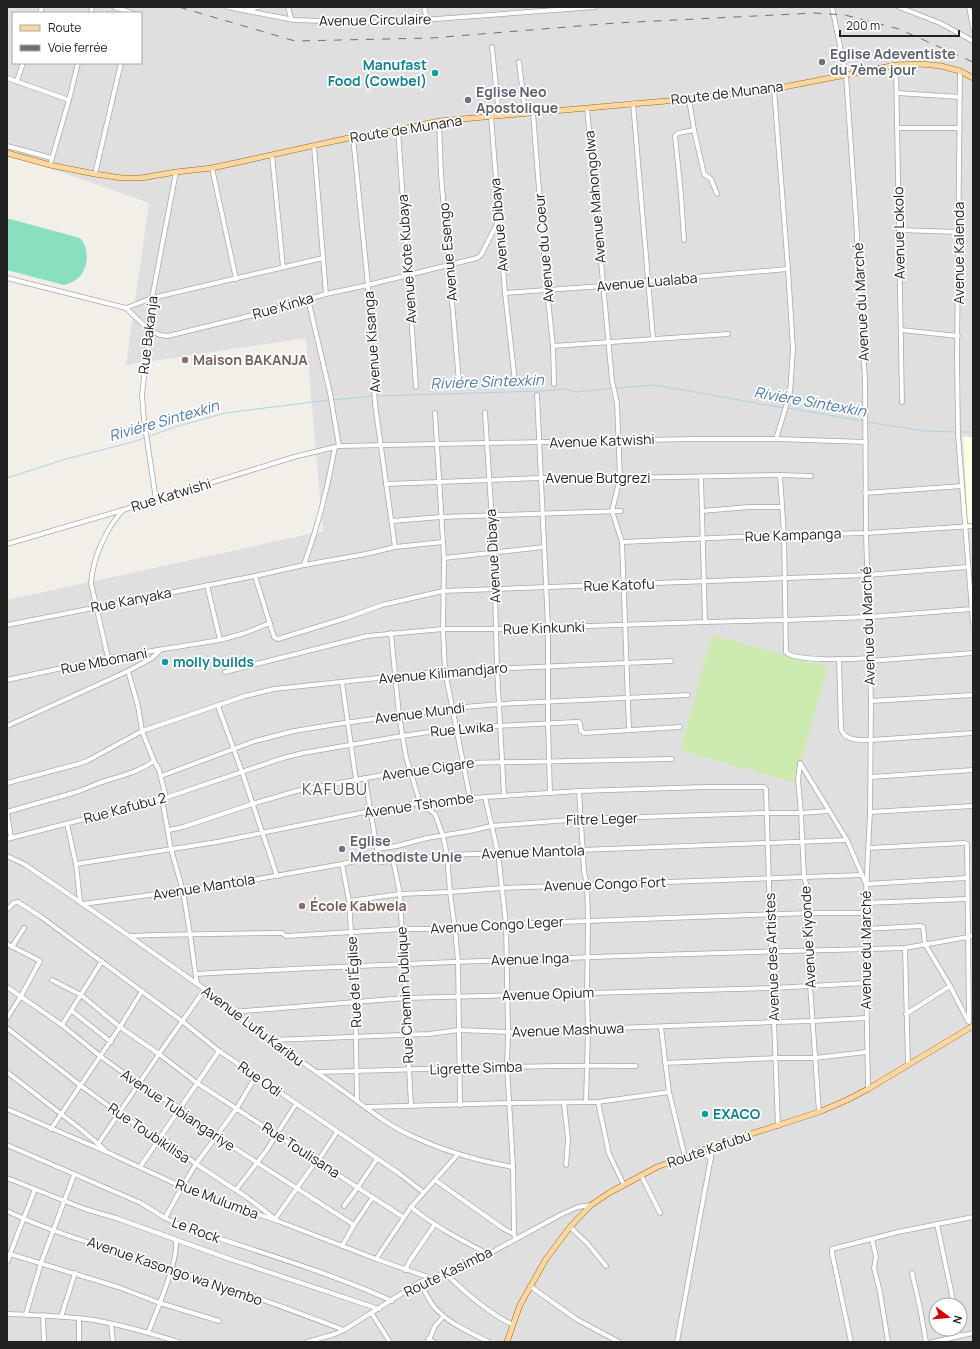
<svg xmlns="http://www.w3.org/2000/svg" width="980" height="1349" viewBox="0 0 980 1349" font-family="Manrope,sans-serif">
	<rect width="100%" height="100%" fill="#f2efe9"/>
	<path fill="#e0dfdf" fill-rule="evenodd" d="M7,7H973V1342H7V600L323,531L306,338L126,365L149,203L7,153ZM13,13H141V63H13ZM936,1305H960V1329H936Z"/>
	<path fill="#ffffe5" d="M963,436L973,438V523H968Z"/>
	<path fill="#cdebb0" d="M712,635L828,667L795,783L680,750Z"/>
	<path fill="#88e0be" d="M7,219H10L80,238C89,247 89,266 80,276C76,281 70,283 64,285L7,270Z"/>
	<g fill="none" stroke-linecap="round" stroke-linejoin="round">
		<g stroke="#aad3df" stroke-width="1">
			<path d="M616,388L655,385L784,408"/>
			<path d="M377,396L541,391L564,389L577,392L613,388"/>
			<path d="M333,400L373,396"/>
			<path d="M788,408L863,421"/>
			<path d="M866,422L925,431L956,432"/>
			<path d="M960,432H973"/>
			<path d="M147,437L175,427L225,413L329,400"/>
			<path d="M7,478L66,459L133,442L144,438"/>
		</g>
		<defs>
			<g id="minor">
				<path d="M114,7L132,13"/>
				<path d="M227,7L294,20L382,23L595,7"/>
				<path d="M288,7L291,18"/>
				<path d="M424,7L427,20"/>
				<path d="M832,7L846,75L856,219L865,380L866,533L871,701L870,812L865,913L868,1089"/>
				<path d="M899,7L940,23L973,41"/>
				<path d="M969,7L973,28"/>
				<path d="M248,9L259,7"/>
				<path d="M40,13L42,7"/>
				<path d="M91,13L92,7"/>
				<path d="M492,47L499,116"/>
				<path d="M519,62L525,113"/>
				<path d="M896,65L902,402"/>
				<path d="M960,71L957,358L958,435L973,624"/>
				<path d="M7,78L69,100"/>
				<path d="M17,81L23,63"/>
				<path d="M774,89L788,269L793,349L790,393L776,439"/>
				<path d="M897,93L960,97"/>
				<path d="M689,99L694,130L704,174L711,179L717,194"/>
				<path d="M633,103L653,338"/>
				<path d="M587,108L612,381L617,403L620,478L612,511L622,542L629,729"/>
				<path d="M533,113L547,291L553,346L554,384"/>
				<path d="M491,116L505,293L515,382"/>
				<path d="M439,121L441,175L459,382"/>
				<path d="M897,128H960"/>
				<path d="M398,130L416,387"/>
				<path d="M353,137L368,285L375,404L395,547"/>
				<path d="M7,146L52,158"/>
				<path d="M314,146L326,294"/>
				<path d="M272,155L283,267"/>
				<path d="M50,165L69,100L78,63"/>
				<path d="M212,168L236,279"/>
				<path d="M95,174L121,63"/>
				<path d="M899,230L958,232"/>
				<path d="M684,240L681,194L675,136L678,133L694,130"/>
				<path d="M7,278L126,308L148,329L160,335L168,336L253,315L326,294L368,285L477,258L481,255L499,220"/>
				<path d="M505,293L603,286L647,281L788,269"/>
				<path d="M308,299L330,393L339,446"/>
				<path d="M126,308L152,298L323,258"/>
				<path d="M901,330L958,336"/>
				<path d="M553,346L728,334"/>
				<path d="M537,395L548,627V723L550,793"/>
				<path d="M485,412L494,553L497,668L504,796"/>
				<path d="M435,413L444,558L443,629L445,671L470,798"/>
				<path d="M780,475L784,535L786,652C793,662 856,659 869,658"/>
				<path d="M701,476L705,622"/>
				<path d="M386,484L540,478H620L780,475L811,476"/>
				<path d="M865,493L962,486"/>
				<path d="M156,500L144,420L142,396L152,298L176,172"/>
				<path d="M702,511L749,507H782"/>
				<path d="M392,521L441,517L621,511"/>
				<path d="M622,542L784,535L866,533L973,526"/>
				<path d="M7,544L123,510L294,457L339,446L693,439H776L866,442"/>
				<path d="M444,558L544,547"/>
				<path d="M304,565C318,526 328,487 335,447"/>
				<path d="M255,576L274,637L278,639L346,618L382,605L443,591L867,575L968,567"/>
				<path d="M207,585L220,640"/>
				<path d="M7,625L255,576L304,565L366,554L395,547L443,542"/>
				<path d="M391,633L399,715L406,757L420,803L435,814L443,836L447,855L450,892L455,929L458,961L460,1105"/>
				<path d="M108,658L91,583C93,557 106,529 123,510"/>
				<path d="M839,659L841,729C845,741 859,740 871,740L973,733"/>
				<path d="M869,661L973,653"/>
				<path d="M128,671L138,706L142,731L154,761L159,770L166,797"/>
				<path d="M225,672L367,636L443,629H497L705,622L786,620L868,617L972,609"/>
				<path d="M7,680L108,658L220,640L245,633L270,623"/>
				<path d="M342,682L356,780"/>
				<path d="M871,701L973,695"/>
				<path d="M218,706L242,772L277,876"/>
				<path d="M7,726L128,671L152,658L160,650"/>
				<path d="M800,763L798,780L801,813L804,877L808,890L810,985L819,1112"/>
				<path d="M800,763L847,840L866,884L967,878"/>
				<path d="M161,776L255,741L294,731L337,724L452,708L500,704L688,695"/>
				<path d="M871,777L973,770"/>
				<path d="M365,778L378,856"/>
				<path d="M7,783L78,764L87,761L142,731L245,696L274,689L445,671L671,661"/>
				<path d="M579,791L584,871L587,885L588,921L587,992L588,1029L586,1102"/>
				<path d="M485,797L498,853L506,924L508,1032L507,1066L513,1167L514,1234L515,1238"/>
				<path d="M162,799L171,849L183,891L190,934L197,984"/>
				<path d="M7,812C30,805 53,799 76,792C86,789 95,784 105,781C124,775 136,773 154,761"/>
				<path d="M7,812L11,838"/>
				<path d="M870,812L973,806"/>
				<path d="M67,824L76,864L80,901"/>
				<path d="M169,830L183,827L252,804L300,790L411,770L463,763L672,759"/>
				<path d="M7,839L162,799L283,758L303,753L402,736L457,728L576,722H579L580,724L581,731L584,733L680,727"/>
				<path d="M868,848L964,843L967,844L969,1022"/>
				<path d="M377,849L397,846L427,838L470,831L491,826L581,819L766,813H801L829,811"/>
				<path d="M7,856L24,864C85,905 144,946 203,988C214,996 223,1005 233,1013C269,1040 306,1064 342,1090C364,1106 387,1125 412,1136C444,1151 478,1161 513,1167"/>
				<path d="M393,860L400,894L411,1106"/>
				<path d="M76,864L217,842L370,811L420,803L485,797L579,791L705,787H764L766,789L770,915L778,1126"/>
				<path d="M342,864L349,901L351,931L356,1037L357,1101"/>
				<path d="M349,901L400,894L450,892L502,888L862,875"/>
				<path d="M865,903L967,899"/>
				<path d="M83,904L224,885L342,864L378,856L379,861L381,862L447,855L847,840"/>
				<path d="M7,909L10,907L13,903L18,902L40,916L182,1021L219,1051L400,1174L423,1192"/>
				<path d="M865,929L921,926L923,927L925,944L950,986L968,1021"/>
				<path d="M130,936L153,935L277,933H282L286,936L402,929H455L506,924L588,921L808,913H865"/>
				<path d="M7,944L40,961L21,996L7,1018"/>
				<path d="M12,947L24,928"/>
				<path d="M905,948L908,1065"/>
				<path d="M196,974C432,961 668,954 905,948L968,937L973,935"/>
				<path d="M52,980L81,995L120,1027L159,1054L197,1083L403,1217"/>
				<path d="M7,987L62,1025L100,1056L139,1084L180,1108L216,1136L354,1225"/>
				<path d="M72,1011L111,1042"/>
				<path d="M231,1012L405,998L773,988L865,983"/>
				<path d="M906,1014L950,986"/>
				<path d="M62,1025L102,961"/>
				<path d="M661,1027L669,1092L685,1157"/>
				<path d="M7,1028L80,1085L118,1113L143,1129L166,1140L196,1164L248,1198L274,1218"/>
				<path d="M271,1040L429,1034L459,1030L508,1032L588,1029L775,1022L813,1021L866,1018"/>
				<path d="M665,1063L776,1058H815L866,1052"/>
				<path d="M7,1072L83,1131L105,1150"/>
				<path d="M317,1072C423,1070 530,1064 636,1066"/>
				<path d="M598,1102L609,1154L624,1185"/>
				<path d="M564,1103L568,1139L566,1165"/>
				<path d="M366,1107L510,1103L598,1102L669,1092"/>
				<path d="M7,1109L109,1153L193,1192L278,1221L376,1259L431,1278"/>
				<path d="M51,1129L120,1027L142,991"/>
				<path d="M98,1144L159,1054L205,989"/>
				<path d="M7,1145L141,1203L165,1218L182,1226C252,1250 324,1270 392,1301"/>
				<path d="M701,1151L711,1159"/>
				<path d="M318,1161L337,1132"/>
				<path d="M140,1167L219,1051"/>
				<path d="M641,1175L660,1213"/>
				<path d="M7,1178L85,1209L116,1218L227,1258L379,1309"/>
				<path d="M435,1180L504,1229L514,1234"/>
				<path d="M236,1190L266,1151L296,1104"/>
				<path d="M344,1206L358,1187L377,1159"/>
				<path d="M411,1207C434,1226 461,1240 488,1254"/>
				<path d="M7,1211C59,1236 116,1250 170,1268C229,1287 286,1308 344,1330"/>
				<path d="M165,1218L182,1187L196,1164L237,1108L256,1076"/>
				<path d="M275,1219L317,1160"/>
				<path d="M937,1224L954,1305"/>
				<path d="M570,1227L587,1243L606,1266"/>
				<path d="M872,1239L876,1257L874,1268L880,1292L888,1342"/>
				<path d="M342,1246L354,1225L373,1197"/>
				<path d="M10,1254L118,1287L160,1303L219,1321"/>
				<path d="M376,1259L411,1207L458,1154"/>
				<path d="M7,1262L35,1189"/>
				<path d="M405,1270L411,1259L435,1224"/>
				<path d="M445,1273C466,1293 487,1312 513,1325"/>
				<path d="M912,1273L920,1308L926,1342"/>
				<path d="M420,1282C425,1291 429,1302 436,1309C450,1324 471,1333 489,1342"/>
				<path d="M530,1286L576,1319L619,1342"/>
				<path d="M7,1314C36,1315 65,1316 94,1320C122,1325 150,1333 178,1342"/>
				<path d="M26,1314L41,1263L74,1175"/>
				<path d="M372,1314L390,1342"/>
				<path d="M43,1315L44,1342"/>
				<path d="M61,1317L75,1273"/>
				<path d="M79,1318V1342"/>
				<path d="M111,1324L113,1342"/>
				<path d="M958,1329L959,1336"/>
				<path d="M148,1333C154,1318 182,1252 175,1240"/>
				<path d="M428,1339L434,1342"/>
				<path d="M307,1342L335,1334L344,1330L420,1282L472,1263L560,1215L578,1207L591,1205"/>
				<path d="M428,1342L435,1326L444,1316"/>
				<path d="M677,1342L713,1146"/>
				<path d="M851,1342L832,1253V1249L898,1232L973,1217"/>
				<path d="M933,1342L973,1333"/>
			</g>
			<g id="major">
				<path d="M7,153L50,165L95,174L122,178H141L176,172L212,168L353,137L398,130L439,121L689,99L774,89L896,65L921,64L941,66L960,71L973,78"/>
				<path d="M507,1342L520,1305L546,1259L570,1227L591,1205L609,1193L657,1167L713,1146L819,1112L847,1100L868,1089L973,1026"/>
			</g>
		</defs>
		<use href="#minor" stroke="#a9a9a9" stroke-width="5.5"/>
		<use href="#major" stroke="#a06b00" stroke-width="6"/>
		<use href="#minor" stroke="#fff" stroke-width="4"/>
		<use href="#major" stroke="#fcd6a4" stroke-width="5"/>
		<path stroke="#707070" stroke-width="1" stroke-dasharray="8 8" stroke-linecap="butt" d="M179,7L295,41L432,38L616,23L815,13L845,15L899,29L973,62"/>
	</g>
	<g fill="#6b7280" stroke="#fff" stroke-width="1.5">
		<circle cx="822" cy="62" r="4"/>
		<circle cx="468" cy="100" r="4"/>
		<circle cx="342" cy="849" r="4"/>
	</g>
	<g fill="#0f9aa8" stroke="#fff" stroke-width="1.5">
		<circle cx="435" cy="73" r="4"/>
		<circle cx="165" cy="662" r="4"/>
		<circle cx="705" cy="1114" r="4"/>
	</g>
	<g fill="#8d6e63" stroke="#fff" stroke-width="1.5">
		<circle cx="185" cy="360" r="4"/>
		<circle cx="302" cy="906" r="4"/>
	</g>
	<g text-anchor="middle" stroke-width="3.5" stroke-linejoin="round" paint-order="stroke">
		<g font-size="14" fill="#222" stroke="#fff">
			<text transform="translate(375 20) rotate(-1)" y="5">Avenue Circulaire</text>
			<text transform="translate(727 93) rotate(-7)" y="5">Route de Munana</text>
			<text transform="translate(406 129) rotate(-9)" y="5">Route de Munana</text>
			<text transform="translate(595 197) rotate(-95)" y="5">Avenue Mahongolwa</text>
			<text transform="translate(499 225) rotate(-95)" y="5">Avenue Dibaya</text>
			<text transform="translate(899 233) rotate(-91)" y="5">Avenue Lokolo</text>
			<text transform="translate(544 248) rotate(-95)" y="5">Avenue du Coeur</text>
			<text transform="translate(448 252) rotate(-95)" y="5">Avenue Esengo</text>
			<text transform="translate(959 253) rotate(-90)" y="5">Avenue Kalenda</text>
			<text transform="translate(407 259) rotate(-94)" y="5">Avenue Kote Kubaya</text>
			<text transform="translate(647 282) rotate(-5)" y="5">Avenue Lualaba</text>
			<text transform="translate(861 302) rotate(-93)" y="5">Avenue du Marché</text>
			<text transform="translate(283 306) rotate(-16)" y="5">Rue Kinka</text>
			<text transform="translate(148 335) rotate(-83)" y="5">Rue Bakanja</text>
			<text transform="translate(372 342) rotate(-94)" y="5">Avenue Kisanga</text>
			<text transform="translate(602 441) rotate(-2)" y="5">Avenue Katwishi</text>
			<text x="598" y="483">Avenue Butgrezi</text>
			<text transform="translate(171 495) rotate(-17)" y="5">Rue Katwishi</text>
			<text transform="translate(793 535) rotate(-2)" y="5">Rue Kampanga</text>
			<text transform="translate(493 556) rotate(-93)" y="5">Avenue Dibaya</text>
			<text transform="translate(619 585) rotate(-2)" y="5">Rue Katofu</text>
			<text transform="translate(131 600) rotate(-11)" y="5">Rue Kanyaka</text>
			<text transform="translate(868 626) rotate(-92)" y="5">Avenue du Marché</text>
			<text transform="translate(544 628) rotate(-2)" y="5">Rue Kinkunki</text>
			<text transform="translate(104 661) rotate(-11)" y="5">Rue Mbomani</text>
			<text transform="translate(443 673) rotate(-5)" y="5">Avenue Kilimandjaro</text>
			<text transform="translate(420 713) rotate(-7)" y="5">Avenue Mundi</text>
			<text transform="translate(462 729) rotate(-5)" y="5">Rue Lwika</text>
			<text transform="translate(428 769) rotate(-8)" y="5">Avenue Cigare</text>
			<text transform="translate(419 805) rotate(-8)" y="5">Avenue Tshombe</text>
			<text transform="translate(125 808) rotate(-15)" y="5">Rue Kafubu 2</text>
			<text transform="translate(602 819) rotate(-2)" y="5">Filtre Leger</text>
			<text transform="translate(533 852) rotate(-2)" y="5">Avenue Mantola</text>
			<text transform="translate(605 884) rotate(-2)" y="5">Avenue Congo Fort</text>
			<text transform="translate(204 887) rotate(-9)" y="5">Avenue Mantola</text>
			<text transform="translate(497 925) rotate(-3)" y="5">Avenue Congo Leger</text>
			<text transform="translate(808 937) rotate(-93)" y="5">Avenue Kiyonde</text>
			<text transform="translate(866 950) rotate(-90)" y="5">Avenue du Marché</text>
			<text transform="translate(772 957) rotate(-92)" y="5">Avenue des Artistes</text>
			<text transform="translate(530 959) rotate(-2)" y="5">Avenue Inga</text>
			<text transform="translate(354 982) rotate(-93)" y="5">Rue de l'Église</text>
			<text transform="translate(548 994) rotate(-2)" y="5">Avenue Opium</text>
			<text transform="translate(405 995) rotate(-93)" y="5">Rue Chemin Publique</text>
			<text transform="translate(253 1026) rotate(37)" y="5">Avenue Lufu Karibu</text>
			<text transform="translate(568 1030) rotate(-2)" y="5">Avenue Mashuwa</text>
			<text transform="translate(476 1068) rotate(-2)" y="5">Ligrette Simba</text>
			<text transform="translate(260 1079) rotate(35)" y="5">Rue Odi</text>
			<text transform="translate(178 1110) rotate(34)" y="5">Avenue Tubiangariye</text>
			<text transform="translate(149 1133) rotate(34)" y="5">Rue Toubikilisa</text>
			<text transform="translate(709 1149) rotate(-19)" y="5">Route Kafubu</text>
			<text transform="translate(301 1150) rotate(33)" y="5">Rue Toulisana</text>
			<text transform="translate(217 1199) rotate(21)" y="5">Rue Mulumba</text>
			<text transform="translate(196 1230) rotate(20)" y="5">Le Rock</text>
			<text transform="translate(175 1271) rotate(19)" y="5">Avenue Kasongo wa Nyembo</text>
			<text transform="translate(448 1272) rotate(-26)" y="5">Route Kasimba</text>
		</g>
		<g font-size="14" font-weight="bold" fill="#5b616d" stroke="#fff" text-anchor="start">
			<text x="830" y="59">Eglise Adeventiste<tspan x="830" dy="16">du 7ème jour</tspan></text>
			<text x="476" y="97">Eglise Neo<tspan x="476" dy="16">Apostolique</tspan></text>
			<text x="350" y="846">Eglise<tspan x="350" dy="16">Methodiste Unie</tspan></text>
		</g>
		<g font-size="14" font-weight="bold" fill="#0d838f" stroke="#fff" text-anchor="start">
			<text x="427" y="70" text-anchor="end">Manufast<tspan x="427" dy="16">Food (Cowbel)</tspan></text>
			<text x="173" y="667">molly builds</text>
			<text x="713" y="1119">EXACO</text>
		</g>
		<g font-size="14" font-weight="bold" fill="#785e54" stroke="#fff" text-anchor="start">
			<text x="193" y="365">Maison BAKANJA</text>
			<text x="310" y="911">École Kabwela</text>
		</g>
		<g font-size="15" font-style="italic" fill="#4a7aab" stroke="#fff">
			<text transform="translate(487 382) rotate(-2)" y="5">Riviére Sintexkin</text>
			<text transform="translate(810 402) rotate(10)" y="5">Riviére Sintexkin</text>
			<text transform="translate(164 421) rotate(-16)" y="5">Riviére Sintexkin</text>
		</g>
		<g font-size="16" letter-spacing="1" fill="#555" stroke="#fff">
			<text x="335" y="795">KAFUBU</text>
		</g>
	</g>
	<rect width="980" height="1349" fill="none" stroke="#222222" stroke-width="16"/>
	<rect x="12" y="12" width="130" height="52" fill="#ffffff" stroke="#a7a7a7"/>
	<rect x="20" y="25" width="20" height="6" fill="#fcd6a4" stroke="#a7a7a7"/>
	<text x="48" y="32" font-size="12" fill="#222222">Route</text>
	<rect x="20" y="45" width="20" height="6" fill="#707070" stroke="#a7a7a7"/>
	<text x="48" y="52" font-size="12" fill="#222222">Voie ferrée</text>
	<g transform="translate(948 1317) rotate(106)"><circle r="19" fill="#ffffff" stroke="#a7a7a7"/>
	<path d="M0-3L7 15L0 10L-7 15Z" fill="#d40000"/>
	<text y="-6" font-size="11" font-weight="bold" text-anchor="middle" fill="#222222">N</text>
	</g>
	<path d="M840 30v6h119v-6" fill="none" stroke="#222222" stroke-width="2"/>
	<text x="846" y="30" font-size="12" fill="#222222" stroke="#ffffff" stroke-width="3" paint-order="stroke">200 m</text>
</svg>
